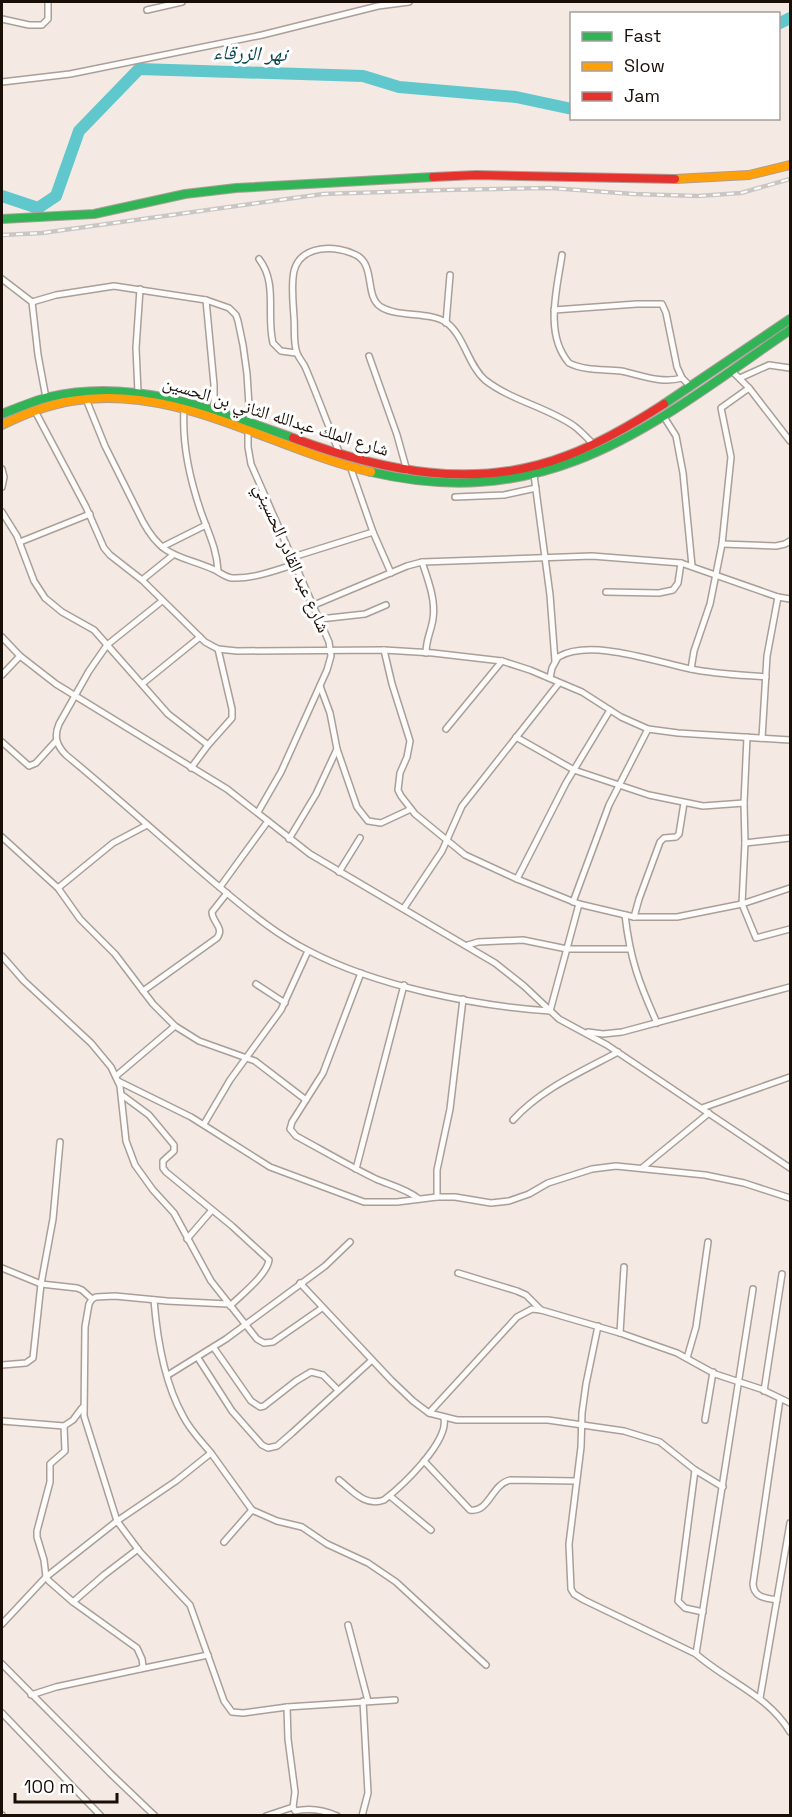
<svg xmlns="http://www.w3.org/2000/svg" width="792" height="1817" viewBox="0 0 792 1817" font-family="'Space Grotesk','Noto Naskh Arabic',sans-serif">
	<rect width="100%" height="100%" fill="#f5eae3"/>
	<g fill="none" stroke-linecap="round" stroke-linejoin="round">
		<g stroke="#60c7cd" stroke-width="12">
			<path d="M778,24L790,18"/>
			<path d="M2,196L38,208L56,196L79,131L139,69L363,76L399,87L516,97L572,109"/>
		</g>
		<defs>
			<g id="street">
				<path d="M147,10L182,2"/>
				<path d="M2,19L29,25H42L48,19V2"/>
				<path d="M2,82L70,74L262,35L378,6L409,2"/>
				<path d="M562,255C557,289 544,334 569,363C585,371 604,369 621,371C641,375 661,384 682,378"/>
				<path d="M259,259C278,283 266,315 273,343L281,351L296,353"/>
				<path d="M2,279L32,302L38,355L46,398"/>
				<path d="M206,300L214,385V410"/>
				<path d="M32,302L56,295L114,286L206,300L229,308L236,315L238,321L243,345L247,374L250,422"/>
				<path d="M554,310L637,304H662L666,313L677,367L682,378L691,387"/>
				<path d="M446,323L450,275"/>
				<path d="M369,356L397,435L407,471"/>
				<path d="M732,371L749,388L790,441"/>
				<path d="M740,378L769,365L790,368"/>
				<path d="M138,392L136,348L140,289"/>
				<path d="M86,399L105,446L143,522C163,559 181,555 215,570C221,573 225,577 232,578C254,579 276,570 296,564"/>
				<path d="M184,410C182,444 190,480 201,512C208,532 217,549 218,571"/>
				<path d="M35,411L86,507L104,548L110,555L142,580L205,642L218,649L237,651L384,650L433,653L502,661L530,670L582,692L621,717L648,729L678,733L790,740"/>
				<path d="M664,417L676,436L683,473L692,566"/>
				<path d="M248,432V447L251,464L329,642L331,656L327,670L281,772L258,812"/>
				<path d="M340,454C328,426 318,397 306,369C304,363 299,359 297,353C293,343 295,328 294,317C293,302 291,285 294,271C301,244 337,245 356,255C376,265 364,296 381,307C399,318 430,311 447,323C464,336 468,365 485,380C512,401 547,407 574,426C581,431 588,439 594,445"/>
				<path d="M350,466L373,532L391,573"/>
				<path d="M2,469L4,477L2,487"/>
				<path d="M534,475L550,595L555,661"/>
				<path d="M455,497L504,495L536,488"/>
				<path d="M2,512L17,536L34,581L45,598L62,612L94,630L168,714L208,745"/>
				<path d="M20,542L90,514"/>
				<path d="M722,544L776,546L785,544L790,541"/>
				<path d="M162,547L206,525"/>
				<path d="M293,557L373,532"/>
				<path d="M422,562C428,580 436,600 433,619C431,632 426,639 426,653"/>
				<path d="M142,580L173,555"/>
				<path d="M606,592L659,593L673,590L678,583L681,563"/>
				<path d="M162,601L107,645L89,671L59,724C54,736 56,745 66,755C117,797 166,842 217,885C246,909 275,934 309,951C376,986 475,1006 550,1011L579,904"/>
				<path d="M314,605L407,566L422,562L592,556L681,563L778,597L790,599"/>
				<path d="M320,619L365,614L386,605"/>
				<path d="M2,637L20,656L56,684L227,789L310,854L495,963L524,986L559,1019L607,1045L790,1168"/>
				<path d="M384,650L392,684L410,741L407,757L400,773L398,790L401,796L415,814L465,855L517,879L579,904L634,917H677L742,904L790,888"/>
				<path d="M691,669L694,651L710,604L722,544L731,457L721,408L749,388"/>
				<path d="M2,675L20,656"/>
				<path d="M550,678L552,668L558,657C591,638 656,662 691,669C715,674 741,675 766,677"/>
				<path d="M142,684L200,637"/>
				<path d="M446,729L502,661"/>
				<path d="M516,737L574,770L649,795L703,806L744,803"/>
				<path d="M747,737L744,803L745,843L742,904L756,938L790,929"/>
				<path d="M762,738L767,656L778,597"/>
				<path d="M2,742L29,766L36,763L56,741"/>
				<path d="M337,749L357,807L368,821L381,823L411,809"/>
				<path d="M191,768L208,745L232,718V709L218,649"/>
				<path d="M2,837L58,888L80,919L115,954L153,1004L175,1026L199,1041L255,1061L306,1100"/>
				<path d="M289,839L316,794L337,749L330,713L320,686"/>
				<path d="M745,843L790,838"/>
				<path d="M339,872L360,838"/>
				<path d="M517,879L566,783L610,710"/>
				<path d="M220,887L268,821"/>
				<path d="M58,888L113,843L147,825"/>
				<path d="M573,902L609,805L648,729"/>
				<path d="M404,908L442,851L462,806L559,683"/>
				<path d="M625,915C630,959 639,983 657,1023"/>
				<path d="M634,917L639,899L660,842L664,838L676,837L679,834L684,803"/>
				<path d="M468,945L478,942L523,940L567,949H629"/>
				<path d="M2,956L24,981L91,1043L111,1067L120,1086L126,1141L135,1165L153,1190L174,1213L211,1281L257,1339L264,1343L273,1342L322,1308"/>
				<path d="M361,973L323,1073L292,1122L290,1129L296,1136C322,1150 349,1166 376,1179C390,1185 407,1189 419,1199"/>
				<path d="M256,984L285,1003"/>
				<path d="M143,991L217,938C225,928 212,922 212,912L227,893"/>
				<path d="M588,1032L603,1034L622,1032L790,987"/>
				<path d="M116,1076L175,1026"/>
				<path d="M118,1081L191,1117L270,1167L364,1202H397L437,1197H455L491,1203L509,1201L529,1194L548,1183L592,1169L616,1166L705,1175L744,1183L790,1198"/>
				<path d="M122,1095L149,1115L174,1145V1151L163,1161V1168L166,1172L232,1226L269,1260C267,1275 241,1295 230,1306"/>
				<path d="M702,1108L790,1077"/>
				<path d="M513,1120C541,1089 581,1072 618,1052"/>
				<path d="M204,1124L230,1080L281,1010L308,951"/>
				<path d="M642,1168L709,1113"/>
				<path d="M356,1169L404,985"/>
				<path d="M437,1197V1170L450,1109L463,999"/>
				<path d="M187,1239L212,1210"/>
				<path d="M2,1268L41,1284L77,1288L82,1290L92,1299"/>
				<path d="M458,1273L517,1291L526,1295L541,1310"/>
				<path d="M300,1283L391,1380L413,1401L429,1413L457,1420H548L624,1431L660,1442L695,1470L723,1487"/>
				<path d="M753,1289L696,1654C728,1682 768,1695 790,1732"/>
				<path d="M154,1300C157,1338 164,1382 183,1416C190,1430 201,1441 211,1453"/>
				<path d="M228,1304L167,1301L115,1296L96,1297L92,1299L89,1304L85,1327L84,1416L117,1521L176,1481L211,1453L252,1510L277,1521L302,1527L327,1544L368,1563L396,1582L486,1665"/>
				<path d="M598,1326L586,1384L582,1413L581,1447L569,1544L571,1589L574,1594L584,1600L696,1654"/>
				<path d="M620,1333L624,1267"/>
				<path d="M214,1348L251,1401L260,1407L264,1406L296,1381L311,1372L323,1375L338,1390"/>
				<path d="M198,1358L232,1411L262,1445L268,1448L277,1446L292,1433L372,1360"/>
				<path d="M687,1358L696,1327L708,1242"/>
				<path d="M2,1365L26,1363L33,1358L41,1284L53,1219L60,1142"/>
				<path d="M168,1375L226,1339L325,1266L350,1242"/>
				<path d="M764,1391L782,1274"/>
				<path d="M429,1413L517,1317L532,1309L541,1310L620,1333L677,1353L715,1374L761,1389L790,1403"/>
				<path d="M705,1420L713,1372"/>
				<path d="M2,1421L64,1426L73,1420L82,1408"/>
				<path d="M64,1426L65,1451L50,1464V1482L37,1531V1537L44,1560L46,1577L49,1581L73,1602L104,1575L138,1549"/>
				<path d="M424,1461L470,1510C489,1513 491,1485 510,1480L576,1481"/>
				<path d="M695,1470L678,1601L685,1608L703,1612"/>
				<path d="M339,1480C353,1491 365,1507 384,1500C402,1486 449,1442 444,1418"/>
				<path d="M390,1496L431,1530"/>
				<path d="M224,1542L252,1510"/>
				<path d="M777,1600C766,1598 754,1598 753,1584L780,1399"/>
				<path d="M2,1624L46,1577L117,1521L140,1552L190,1605L224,1701L232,1712L243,1713L287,1707L395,1700"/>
				<path d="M348,1625L368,1701"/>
				<path d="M2,1664L111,1774L155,1816"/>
				<path d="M140,1669L208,1655"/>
				<path d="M31,1695L56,1687L140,1669L143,1666L142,1659L137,1648L73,1602"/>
				<path d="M760,1698L790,1523"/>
				<path d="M287,1707L288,1739L295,1792L293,1807"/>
				<path d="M2,1713L101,1816"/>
				<path d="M2,1815V1816"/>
				<path d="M266,1816L293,1807L295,1811C309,1808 324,1810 337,1816"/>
				<path d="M362,1816L368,1793L363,1701"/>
			</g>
			<g id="fast">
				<path d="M2,219L94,214L185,194L236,188L433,177"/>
				<path d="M664,404L790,319"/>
				<path d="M2,414C17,408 33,401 49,397C134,377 215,410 293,438"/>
				<path d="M371,472C550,514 652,425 790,330"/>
			</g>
			<g id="slow">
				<path d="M675,179L749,175L790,165"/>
				<path d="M2,425C24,414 47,405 71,401C176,383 272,449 371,472"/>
			</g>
			<g id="jam">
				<path d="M433,177L476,175L675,179"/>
				<path d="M293,438C382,471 475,491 566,456C601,443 633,424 664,404"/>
			</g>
		</defs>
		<use href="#street" stroke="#a99f98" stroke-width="8"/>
		<use href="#fast" stroke="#a99f98" stroke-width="10"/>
		<use href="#slow" stroke="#a99f98" stroke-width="10"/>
		<use href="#jam" stroke="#a99f98" stroke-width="10"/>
		<use href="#street" stroke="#fefcfb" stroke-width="5"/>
		<use href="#fast" stroke="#30b455" stroke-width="8"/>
		<use href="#slow" stroke="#ff9f0a" stroke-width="8"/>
		<use href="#jam" stroke="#e5322d" stroke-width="8"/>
		<defs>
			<path id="rail" d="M2,235L42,233L323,194L444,190L550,188L634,194L698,196L741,193L790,179"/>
		</defs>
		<use href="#rail" stroke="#cac6c4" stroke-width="4.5"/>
		<use href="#rail" stroke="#fff" stroke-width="2" stroke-dasharray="7" stroke-linecap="butt"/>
	</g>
	<g text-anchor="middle" stroke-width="6" stroke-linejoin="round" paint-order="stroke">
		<g font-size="18" fill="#190f07" stroke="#fff">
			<text transform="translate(276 416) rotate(17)" y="6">شارع الملك عبدالله الثاني بن الحسين</text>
			<text transform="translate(292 558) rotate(66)" y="6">شارع عبد القادر الحسيني</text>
		</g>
		<g font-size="20" font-style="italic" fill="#06464b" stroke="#fff">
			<text transform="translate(250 53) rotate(2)" y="7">نهر الزرقاء</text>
		</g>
	</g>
	<rect width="792" height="1817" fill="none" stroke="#190f07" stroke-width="6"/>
	<rect x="570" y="12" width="210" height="108" fill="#ffffff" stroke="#a39f9c" stroke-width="1.5"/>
	<rect x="582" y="32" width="30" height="9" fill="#30b455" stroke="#a39f9c" stroke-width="1.5"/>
	<text x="624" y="42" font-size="18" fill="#190f07">Fast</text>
	<rect x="582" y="62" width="30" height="9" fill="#ff9f0a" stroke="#a39f9c" stroke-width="1.5"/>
	<text x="624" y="72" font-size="18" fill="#190f07">Slow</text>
	<rect x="582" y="92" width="30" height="9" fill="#e5322d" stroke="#a39f9c" stroke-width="1.5"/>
	<text x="624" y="102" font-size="18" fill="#190f07">Jam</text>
	<path d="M15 1793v9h102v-9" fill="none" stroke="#190f07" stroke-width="3"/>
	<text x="24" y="1793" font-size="18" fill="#190f07" stroke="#ffffff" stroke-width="4.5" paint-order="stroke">100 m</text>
</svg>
